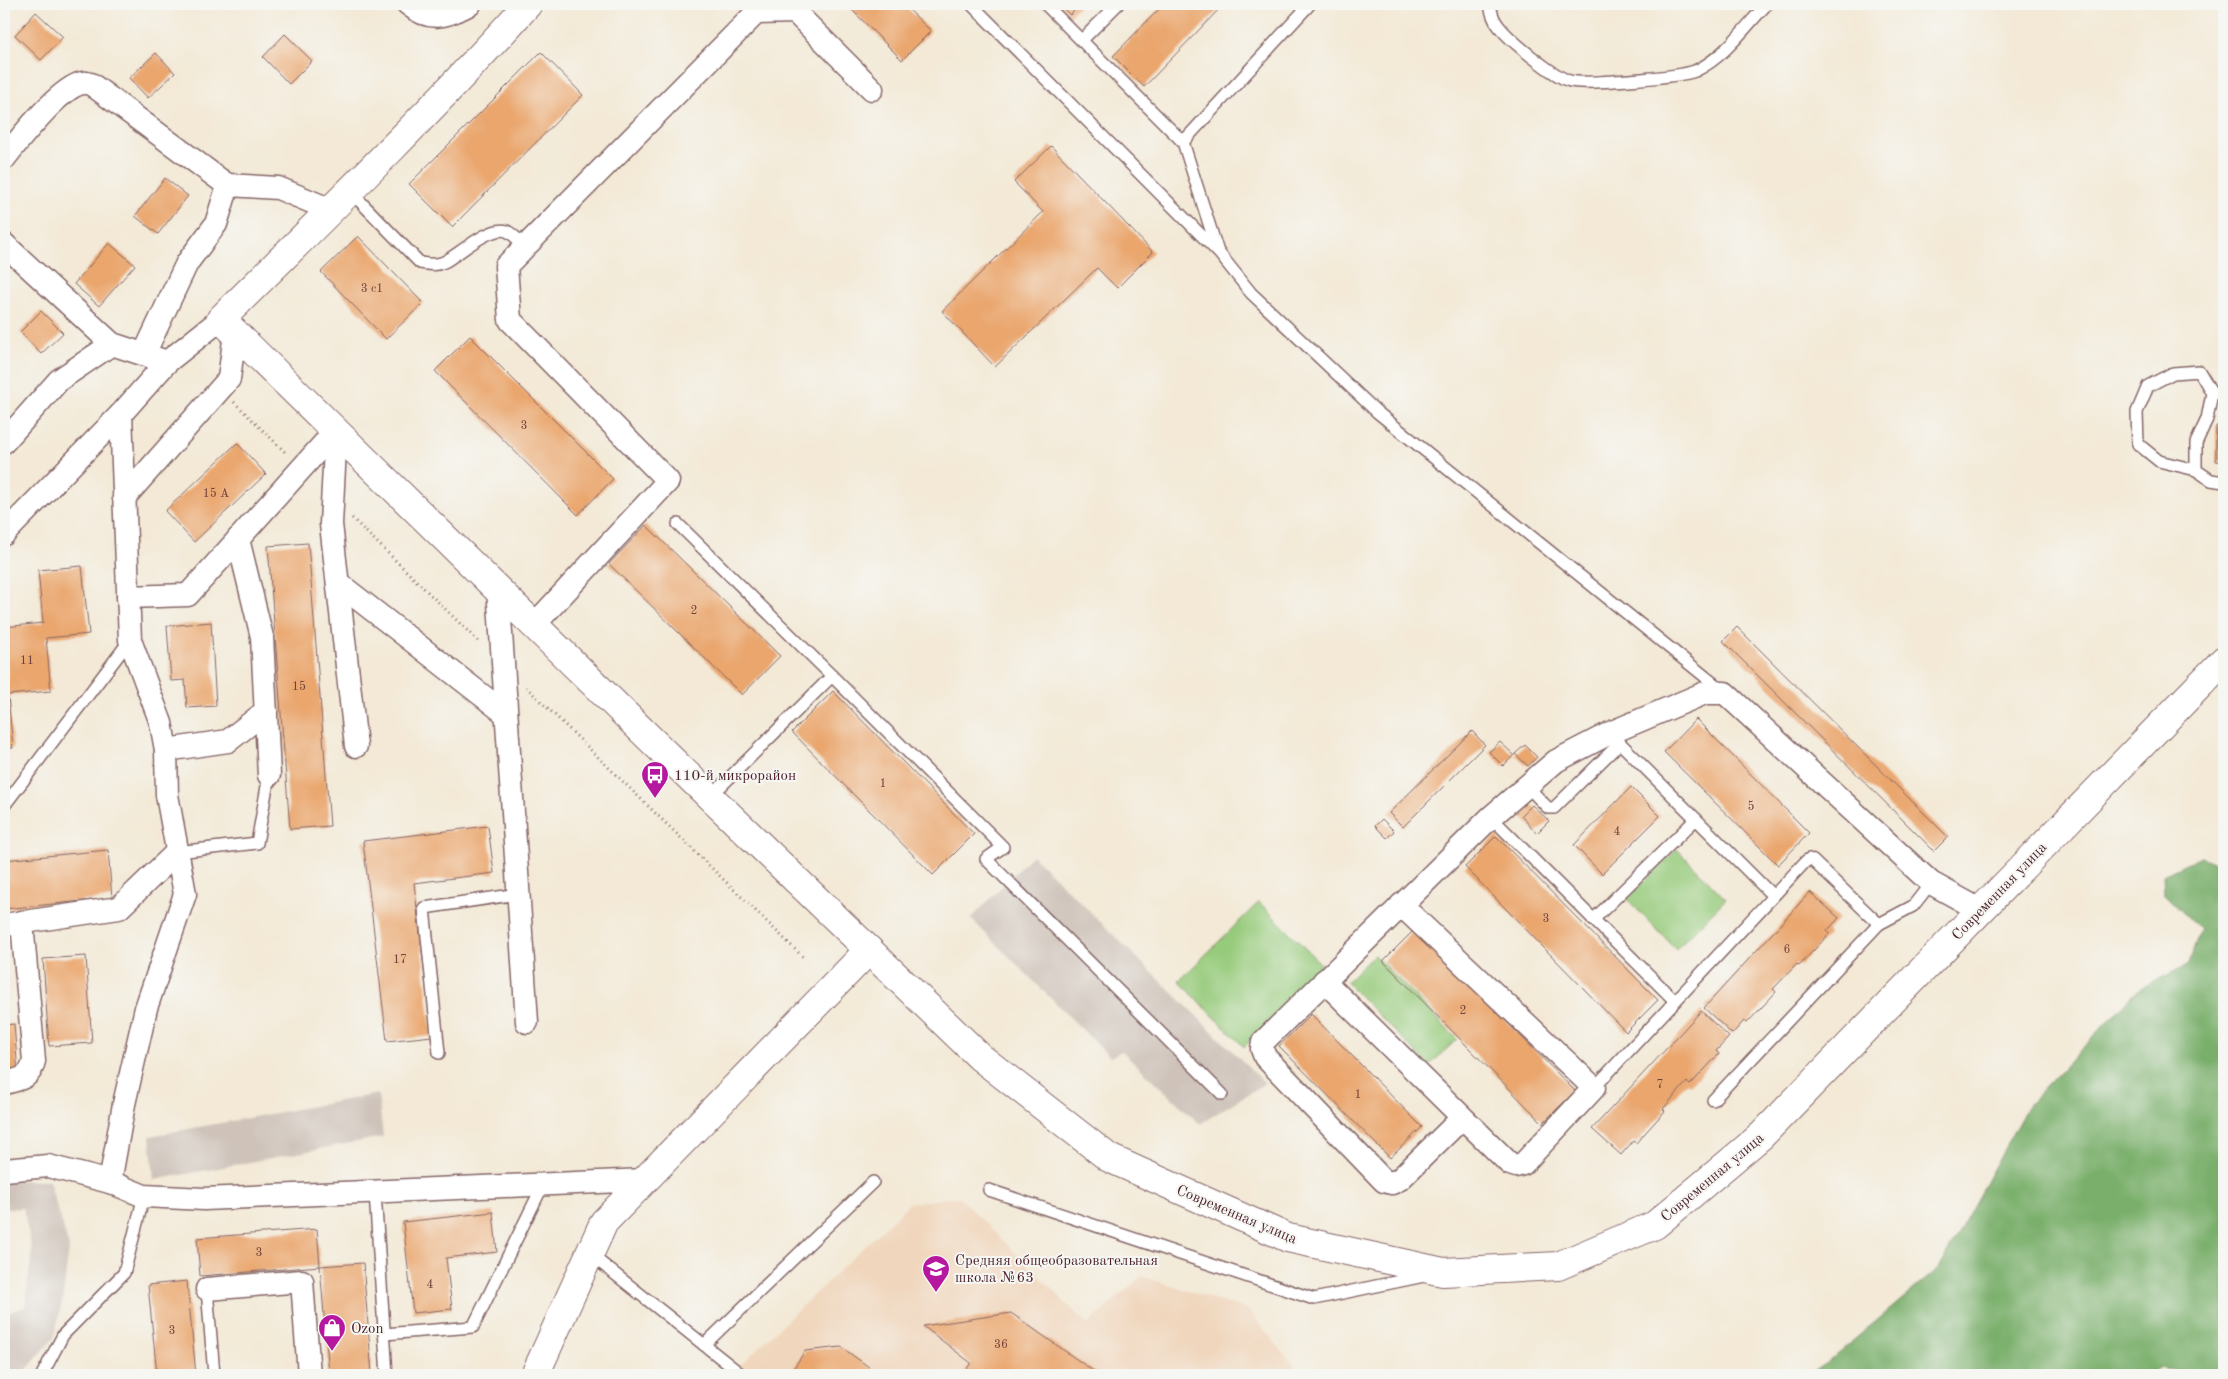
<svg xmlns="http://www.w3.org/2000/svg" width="2228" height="1379" viewBox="0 0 2228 1379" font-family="'Old Standard TT',serif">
	<rect width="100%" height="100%" fill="#f6f6f2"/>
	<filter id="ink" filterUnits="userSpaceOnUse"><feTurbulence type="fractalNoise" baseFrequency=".02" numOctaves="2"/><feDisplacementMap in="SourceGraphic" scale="10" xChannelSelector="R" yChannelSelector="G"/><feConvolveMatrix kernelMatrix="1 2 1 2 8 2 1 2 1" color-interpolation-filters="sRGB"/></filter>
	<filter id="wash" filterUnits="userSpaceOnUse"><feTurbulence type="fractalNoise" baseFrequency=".0096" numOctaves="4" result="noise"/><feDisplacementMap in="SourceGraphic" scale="20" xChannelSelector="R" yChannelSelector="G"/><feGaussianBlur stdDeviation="1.12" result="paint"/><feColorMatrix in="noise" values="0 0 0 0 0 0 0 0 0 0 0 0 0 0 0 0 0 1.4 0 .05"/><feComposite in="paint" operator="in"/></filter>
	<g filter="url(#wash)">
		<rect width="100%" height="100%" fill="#f3e9d6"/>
		<path fill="#f0d6bc" d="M959,1197L1088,1325L1141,1276L1248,1310L1302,1375H730L910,1203Z"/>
		<g fill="#cec2b9">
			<path d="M1032,855L1265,1083L1200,1124L1122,1051L1110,1057L971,919Z"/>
			<path d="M378,1094L383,1137L154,1180L150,1136Z"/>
			<path d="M4,1180L49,1181L69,1247L63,1297L54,1338L22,1375H4V1314L25,1307L32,1251L23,1208L4,1209Z"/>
		</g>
		<g fill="#97cb7b" stroke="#707553">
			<path d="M1677,849L1726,899L1676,949L1627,899Z"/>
			<path d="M1259,902L1324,967L1244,1047L1179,981Z"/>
			<path d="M1374,955L1457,1039L1429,1066L1346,982Z"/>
		</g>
		<path fill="#79af6b" stroke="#62674b" d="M2201,857L2221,865C2228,881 2224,900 2219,916L2224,922V1363L2206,1375L2159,1368L2145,1375H1808L1829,1361L1939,1268L2028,1105L2139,989L2189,964L2200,929L2164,894L2163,875Z"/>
		<g id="blocks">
			<g fill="#eaa66d">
				<path d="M846,4H903L931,31L902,60Z"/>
				<path d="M1059,4H1081L1070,15Z"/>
				<path d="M1164,4H1224L1144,87L1113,56Z"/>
				<path d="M36,12L63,37L41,60L15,35Z"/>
				<path d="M285,34L312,61L289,84L263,57Z"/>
				<path d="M541,52L583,95L452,227L409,184Z"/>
				<path d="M156,53L175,73L148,98L129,78Z"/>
				<path d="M1051,146L1153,252L1117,288L1097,268L995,367L942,311L1043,212L1014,182Z"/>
				<path d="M165,178L188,196L158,234L135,216Z"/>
				<path d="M358,236L423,303L386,339L321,272Z"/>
				<path d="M109,243L135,265L99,306L74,284Z"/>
				<path d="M41,311L63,333L41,354L20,332Z"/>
				<path d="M470,336L613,479L578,515L435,371Z"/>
				<path d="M2216,426H2224V462L2216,461Z"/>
				<path d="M237,443L266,474L194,542L165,511Z"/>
				<path d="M646,525L780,656L742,695L609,564Z"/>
				<path d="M308,543L330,826L290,829L268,546Z"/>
				<path d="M82,566L89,634L46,638L51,691L8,695L13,748L4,749V681H8L4,627L43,623L38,570Z"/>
				<path d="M211,622L216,706L187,708L185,680L171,681L167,626Z"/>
				<path d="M1737,627L1948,837L1934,851L1723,641Z"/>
				<path d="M833,691L974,834L933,875L792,732Z"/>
				<path d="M1696,719L1809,833L1778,865L1664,752Z"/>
				<path d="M1472,731L1485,745L1403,827L1389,813Z"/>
				<path d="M1500,742L1514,755L1503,766L1489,752Z"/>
				<path d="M1525,745L1537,757L1528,766L1515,754Z"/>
				<path d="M1631,787L1660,816L1602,874L1574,845Z"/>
				<path d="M1532,805L1549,821L1537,833L1521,816Z"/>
				<path d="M1382,819L1394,831L1387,838L1375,826Z"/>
				<path d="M488,826L494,873L414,883L432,1036L387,1041L363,841Z"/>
				<path d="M1496,836L1658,1000L1626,1032L1465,867Z"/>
				<path d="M108,850L112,898L4,909V860Z"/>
				<path d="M1810,892L1839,918L1827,931L1829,934L1799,966L1797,964L1773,989L1776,992L1747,1023L1744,1021L1732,1034L1704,1008Z"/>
				<path d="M1415,929L1575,1091L1543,1123L1383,961Z"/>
				<path d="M86,956L92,1043L49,1046L43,959Z"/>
				<path d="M1701,1011L1729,1037L1716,1051L1719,1054L1690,1085L1687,1082L1663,1109L1665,1111L1636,1143L1633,1141L1621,1155L1592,1129Z"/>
				<path d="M1311,1014L1422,1127L1390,1158L1279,1046Z"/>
				<path d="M14,1024L18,1073L4,1074V1025Z"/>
				<path d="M493,1212L497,1252L446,1258L452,1309L413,1313L403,1222Z"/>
				<path d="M317,1229L320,1266L200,1276L197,1238Z"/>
				<path d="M363,1263L372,1375H329L320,1266Z"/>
				<path d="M187,1281L196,1375H157L148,1285Z"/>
				<path d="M1011,1313L1099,1375H962L971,1363L923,1326Z"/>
				<path d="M841,1347L880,1375H789L805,1351Z"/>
			</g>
		</g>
	</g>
	<g filter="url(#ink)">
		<use href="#blocks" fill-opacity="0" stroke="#856667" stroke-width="1"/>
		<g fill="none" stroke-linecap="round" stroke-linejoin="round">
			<defs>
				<g id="lane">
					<path d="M971,4L1219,253L1251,293L1377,412L1723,691"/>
					<path d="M1045,4L1183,142L1217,249"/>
					<path d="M1490,4C1491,11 1493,19 1498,25C1507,38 1554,77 1570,81C1585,85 1679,77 1695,71C1724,58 1745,27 1767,4"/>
					<path d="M1082,40L1118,4"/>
					<path d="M1183,142L1310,4"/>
					<path d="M350,191L420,263C428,264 436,266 444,262C458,255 490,225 507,231C513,234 520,242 526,246"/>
					<path d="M2196,470V443L2207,419L2212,393L2199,371L2173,373L2148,386L2137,412L2138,444L2159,461L2196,470L2211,480L2224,482"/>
					<path d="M678,524L832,676L710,797"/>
					<path d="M832,676L1003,847L986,859L1222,1094"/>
					<path d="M1610,733L1773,896"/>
					<path d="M1527,786L1548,808H1554L1620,743"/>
					<path d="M4,806L130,640"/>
					<path d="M1491,817L1675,1001"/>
					<path d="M177,852L257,843L269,775"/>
					<path d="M1593,920L1696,819"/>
					<path d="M439,1053L424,908L518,894"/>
					<path d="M1594,1088L1806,861L1809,859L1813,861L1879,924L1913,906L1931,883"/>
					<path d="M1713,1100L1879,924"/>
					<path d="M989,1190L1314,1299L1424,1276"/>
					<path d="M375,1192L387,1375"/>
					<path d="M591,1255L742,1375"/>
					<path d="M207,1289L214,1375"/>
					<path d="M384,1334L473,1327L543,1185"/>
					<path d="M704,1345L873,1182"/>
					<path d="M42,1375L63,1335L124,1273L144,1196"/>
				</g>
				<g id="street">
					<path d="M408,4C431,23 446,16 470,4"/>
					<path d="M4,159C17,142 62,85 83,83C86,82 88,84 91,84L223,182L228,185L278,188L331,210"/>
					<path d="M4,244L112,344L167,362"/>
					<path d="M144,354L187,263L216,224L228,185"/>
					<path d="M121,414L130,640L161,723L166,750L167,795L185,894L146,1008L124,1104L110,1182L144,1196L204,1199L645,1180"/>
					<path d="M336,430L331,524L356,746"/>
					<path d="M4,442L59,380L112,344"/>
					<path d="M124,498L229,379L235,333"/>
					<path d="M4,534L121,414L167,362L221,319"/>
					<path d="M238,539L262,637L269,775"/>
					<path d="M338,583L506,714"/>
					<path d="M498,588L527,1022"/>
					<path d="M128,597L188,595L336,430"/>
					<path d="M535,624L668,481L510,320L506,266L756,13L795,12L872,89"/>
					<path d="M166,750L228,741L266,711"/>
					<path d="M4,925L119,908L177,852"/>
					<path d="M1324,981L1510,1164L1516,1166L1523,1164L1594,1088L1401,905"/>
					<path d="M4,1083C20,1079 30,1079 34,1061L22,922"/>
					<path d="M1462,1118L1400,1179L1392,1183L1384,1181L1265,1057L1262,1049L1263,1042L1491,817L1556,761L1610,733L1705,693H1725L1931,883L1980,910"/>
					<path d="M4,1170L48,1166L110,1182"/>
					<path d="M207,1289L302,1281L309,1375"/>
				</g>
				<g id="secondary">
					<path d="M528,4C430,113 325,216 221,319L676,764L980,1057L1109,1158L1288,1238L1443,1272L1558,1266L1655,1225L1761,1136L2224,660"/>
					<path d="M535,1375L604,1222L869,950"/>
				</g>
			</defs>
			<use href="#lane" stroke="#856667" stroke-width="14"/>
			<use href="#street" stroke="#856667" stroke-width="25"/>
			<use href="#secondary" stroke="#856667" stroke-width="30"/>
			<g stroke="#856667" stroke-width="3" stroke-dasharray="1 4" stroke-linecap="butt">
				<path d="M234,402L287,454"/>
				<path d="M352,518L480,643"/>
				<path d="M526,687L803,957"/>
			</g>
			<use href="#lane" stroke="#fff" stroke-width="11"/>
			<use href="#street" stroke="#fff" stroke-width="22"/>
			<use href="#secondary" stroke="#fff" stroke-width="28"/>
		</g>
	</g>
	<defs>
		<symbol id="bus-pin" viewBox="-11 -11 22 30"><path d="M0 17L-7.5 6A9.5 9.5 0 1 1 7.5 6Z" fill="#b5179e" stroke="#f6f6f2"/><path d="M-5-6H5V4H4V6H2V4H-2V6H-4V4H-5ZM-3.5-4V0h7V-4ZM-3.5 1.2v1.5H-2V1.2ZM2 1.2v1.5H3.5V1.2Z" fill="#fff"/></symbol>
		<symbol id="school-pin" viewBox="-11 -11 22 30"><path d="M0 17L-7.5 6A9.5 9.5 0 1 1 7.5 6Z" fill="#b5179e" stroke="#f6f6f2"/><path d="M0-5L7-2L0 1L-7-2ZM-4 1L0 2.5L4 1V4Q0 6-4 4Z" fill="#fff"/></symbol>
		<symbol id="shop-pin" viewBox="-11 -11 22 30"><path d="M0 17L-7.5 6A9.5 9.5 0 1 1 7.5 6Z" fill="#b5179e" stroke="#f6f6f2"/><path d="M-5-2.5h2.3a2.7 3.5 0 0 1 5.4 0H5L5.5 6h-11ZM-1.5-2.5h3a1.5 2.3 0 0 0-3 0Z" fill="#fff"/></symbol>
	</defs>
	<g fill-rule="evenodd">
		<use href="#bus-pin" x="639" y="759" width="32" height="43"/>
		<use href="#school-pin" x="920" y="1253" width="32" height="43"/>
		<use href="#shop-pin" x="316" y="1312" width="32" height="43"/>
	</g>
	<g text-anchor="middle" stroke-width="4" stroke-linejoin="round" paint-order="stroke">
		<g font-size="12" fill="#72413c">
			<text x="372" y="292">3 с1</text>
			<text x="524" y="429">3</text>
			<text x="216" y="497">15 А</text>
			<text x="694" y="614">2</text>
			<text x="27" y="664">11</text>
			<text x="299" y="690">15</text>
			<text x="883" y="787">1</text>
			<text x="1751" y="810">5</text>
			<text x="1617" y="835">4</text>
			<text x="1546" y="922">3</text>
			<text x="1787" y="953">6</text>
			<text x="400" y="963">17</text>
			<text x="1463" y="1014">2</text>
			<text x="1660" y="1088">7</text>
			<text x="1358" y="1098">1</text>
			<text x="259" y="1256">3</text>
			<text x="430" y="1288">4</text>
			<text x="172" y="1334">3</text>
			<text x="1001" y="1348">36</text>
		</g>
		<g font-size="15" fill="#4a1f2b" stroke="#f6f6f2" text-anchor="start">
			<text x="674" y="780">110-й микрорайон</text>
			<text x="955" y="1265">Средняя общеобразовательная<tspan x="955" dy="17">школа №63</tspan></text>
			<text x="351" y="1333">Ozon</text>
		</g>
		<g font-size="15" fill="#4a1f2b" stroke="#f6f6f2">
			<text transform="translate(1999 891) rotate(-46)" y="5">Современная улица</text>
			<text transform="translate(1712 1177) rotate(-40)" y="5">Современная улица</text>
			<text transform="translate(1237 1214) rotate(23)" y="5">Современная улица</text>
		</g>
	</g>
	<rect width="2228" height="1379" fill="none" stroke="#f6f6f2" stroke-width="20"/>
</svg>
